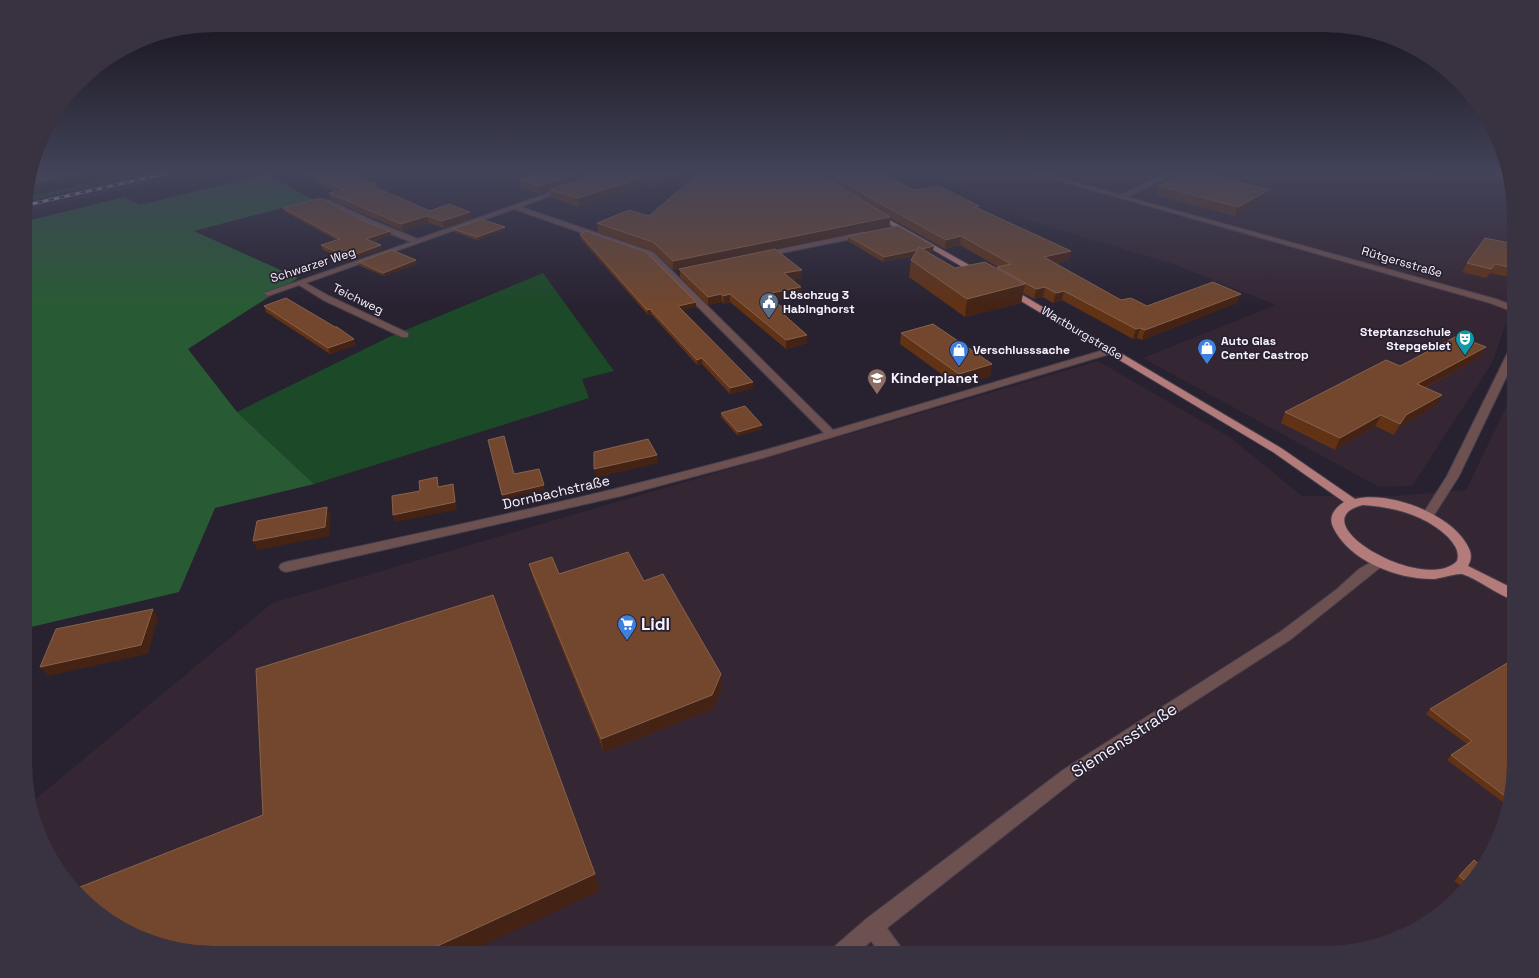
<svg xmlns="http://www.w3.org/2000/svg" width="1539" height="978" viewBox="0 0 1539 978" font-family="'Space Grotesk',sans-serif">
	<rect width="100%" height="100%" fill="#282130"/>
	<g fill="#352633">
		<path d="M923,171H1504L1514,203V284L1510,288L1507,321L1492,363L1412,486L1379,487L1143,358L1276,305L1173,264L1023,219Z"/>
		<path d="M1098,361L1231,438L1302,496H1395L1466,490L1514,391V775L1504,824L1482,868L1419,928L1336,953H215L110,921L57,868L32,802L272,603Z"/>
	</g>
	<path fill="#32273d" d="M157,171H207L27,212V201Z"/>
	<g fill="#1c4927">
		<path d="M147,171H157L27,201V197Z"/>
		<path d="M543,273L614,371L582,379L589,398L314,484L237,412L389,337Z"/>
	</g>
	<path fill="#285b34" d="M267,174L313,200L194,231L298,278L188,349L237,412L314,484L215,508L179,592L27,628V221L124,197L139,205Z"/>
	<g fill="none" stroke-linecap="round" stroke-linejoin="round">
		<defs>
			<g id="minor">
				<path d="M1025,171H1036L1120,195L1172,171H1180L1127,197L1496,299L1514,306V312L1490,303Z"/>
				<path d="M563,188L568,189L521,207L653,252L833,430L1107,349H1113L1115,351L1113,353L763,458L621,496L286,572L281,570L279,567L281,564L286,562C466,523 647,486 824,433L647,256L514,209L306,283L329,296L408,333V337H402L323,300L299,285L268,296L264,293L411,242L368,225L324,202V200H328L374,221L418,239Z"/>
				<path d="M863,232L867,234L866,236L762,257L758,255L762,253Z"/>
				<path d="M1514,347V361L1459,476L1431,520H1423L1421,517L1447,476L1509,350Z"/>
				<path d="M1380,557L1385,559L1387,562L1290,640L1161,723L1075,780L887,928L900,946L903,953H880L871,941L858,953H832L835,946L866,919L1063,770L1280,632L1337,589L1359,569Z"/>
			</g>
			<g id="major">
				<path d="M875,214H879L985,274L978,276L875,216Z"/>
				<path d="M1009,287L1281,448L1355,499C1389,491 1448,513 1466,543C1471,551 1473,557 1468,566L1514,589V600C1495,594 1480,580 1462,574C1457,573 1439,579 1432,579C1397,579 1349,561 1333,527C1328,516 1335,508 1344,502L1273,452L1006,292V288ZM1363,505C1394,507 1425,515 1448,537C1454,544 1460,551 1457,561C1424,595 1297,521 1363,505Z"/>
			</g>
		</defs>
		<use href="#minor" stroke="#453e4d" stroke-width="2"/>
		<use href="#major" stroke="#453e4d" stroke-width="2"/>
		<use href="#minor" fill="#6d5050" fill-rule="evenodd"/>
		<use href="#major" fill="#b47b7b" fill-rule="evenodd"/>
		<defs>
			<path id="rail" d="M27,205L177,171"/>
		</defs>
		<use href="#rail" stroke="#c8c2ce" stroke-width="3"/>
		<use href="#rail" stroke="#282130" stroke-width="2" stroke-dasharray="5.5" stroke-linecap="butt"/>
	</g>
	<g fill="#613214">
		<path d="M292,171H399L366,180L376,184L377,188L430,211L470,212L472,218L444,228L429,223L403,231L331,200L329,193L336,192Z"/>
		<path d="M549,171H875L914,190L979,208L1071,251L1069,260L1056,264L1121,300L1147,306L1237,303L1142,340L1137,338L1133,339L1062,300L1053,303L1043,297L1034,299L1023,293L1021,303L965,317L909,277L911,260L913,256L883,262L848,241V236L933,251L928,252L955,268H997V267H998L960,245L945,249L890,218V226L775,249L802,270V278L792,280L801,295L774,301L788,312V318L807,343L786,349L730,302L724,304L722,302L708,305L680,277V269L673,270L653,251L598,232L597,223L649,216L690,180L651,187L647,184L579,207L552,198L550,191L540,194L521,188L519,180Z"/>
		<path d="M1387,171H1447L1432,181Z"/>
		<path d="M1159,186L1269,190L1266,199L1235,216L1156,195Z"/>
		<path d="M283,208L391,235L372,242L381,245L382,249L349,261L323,250L321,245L336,240L285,212Z"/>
		<path d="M453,229L505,230L477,240L454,232Z"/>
		<path d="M580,234L696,302V307L682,310L753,388L730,394L702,364L697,365L651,314L648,315L581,239Z"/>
		<path d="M1514,244V277L1513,278L1490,273L1486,278L1462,272L1467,263Z"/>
		<path d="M416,260L417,264L384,276L360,266L359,262Z"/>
		<path d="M264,306L335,327L356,345L330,354L266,312Z"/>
		<path d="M901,333L992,364L990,376L958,386L900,344Z"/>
		<path d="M1480,357L1425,388L1436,406L1400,426L1394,435L1375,426L1335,450L1281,423L1285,412L1400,366Z"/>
		<path d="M721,413L762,429L738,436L721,417Z"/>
		<path d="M529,564L559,574L644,581L721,674L722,688L713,709L604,752L533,578Z"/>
		<path d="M1514,659V775L1508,806L1447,760L1451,755L1467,744L1426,714L1430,709Z"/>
		<path d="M1469,864L1482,868L1463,887L1454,881Z"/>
	</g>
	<g fill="#442314">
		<path d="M32,171H45L31,175Z"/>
		<path d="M92,171H96L98,175L27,189L29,184Z"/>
		<path d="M374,171H399L358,182L356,176Z"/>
		<path d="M583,171H621L550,190V191L540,194L539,186Z"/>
		<path d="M698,171H701L702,178L651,187L650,179Z"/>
		<path d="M1439,171H1447L1432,181L1436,173Z"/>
		<path d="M647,176V184L579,207L578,198Z"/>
		<path d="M376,184L377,190L370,185Z"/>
		<path d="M1269,190L1266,199L1235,216L1238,207Z"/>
		<path d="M470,212L472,218L444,228L442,221Z"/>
		<path d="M427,216L429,223L403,231L401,224Z"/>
		<path d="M890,217V226L673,270V261Z"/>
		<path d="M505,227V230L477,240V237Z"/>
		<path d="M390,231L391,235L367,243L366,239Z"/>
		<path d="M961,236L960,245L945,249L946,240Z"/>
		<path d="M381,245L382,249L349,261L348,257Z"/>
		<path d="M934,246L933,251L883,262L884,257Z"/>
		<path d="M1071,251L1069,260L1042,267L1044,257Z"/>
		<path d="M416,260L417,264L384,276L383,273Z"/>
		<path d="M802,270V278L784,281V273Z"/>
		<path d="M1025,284L1021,303L965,317L967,299Z"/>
		<path d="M801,287V295L766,303V294Z"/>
		<path d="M1045,287L1043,297L1034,299L1036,289Z"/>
		<path d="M1064,291L1062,300L1053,303L1056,293Z"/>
		<path d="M721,294L722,302L708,305V297Z"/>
		<path d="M730,294V302L724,304L723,296Z"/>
		<path d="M1241,294L1237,303L1142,340L1145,330Z"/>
		<path d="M696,302V307L678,311V306Z"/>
		<path d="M650,309L651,314L648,315L647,310Z"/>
		<path d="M788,312V320L782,313Z"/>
		<path d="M1140,328L1137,338L1133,339L1136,329Z"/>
		<path d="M807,335V343L786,349V340Z"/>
		<path d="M354,339L356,345L330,354L328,348Z"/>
		<path d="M1486,347L1480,357L1411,395L1417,384Z"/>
		<path d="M702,358V364L697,365V360Z"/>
		<path d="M992,364L990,376L958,386L959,374Z"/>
		<path d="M753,382V388L730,394V388Z"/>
		<path d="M1442,395L1436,406L1400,426L1394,435L1400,424L1406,415Z"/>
		<path d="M1381,415L1375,426L1335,450L1340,438Z"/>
		<path d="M762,425V429L738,436V432Z"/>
		<path d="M657,455L658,463L596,478L594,469Z"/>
		<path d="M437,477L439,485L440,495L438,487Z"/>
		<path d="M453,484L455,492L457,510L395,522L393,515Z"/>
		<path d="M544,485L545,490L503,499L502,495Z"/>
		<path d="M327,507L331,516L329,536L257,550L253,541Z"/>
		<path d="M153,609L158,618L148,654L48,676L40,667Z"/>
		<path d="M721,674L722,688L713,709L604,752L601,739Z"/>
		<path d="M595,874L600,891L466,953H422Z"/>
	</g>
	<g fill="#72472d" stroke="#87624e">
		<path d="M53,171H92L29,184L31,177L53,172Z"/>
		<path d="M303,171H374L356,176L376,184L370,185L430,211L449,204L470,212L442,221L427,216L401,224L329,193L344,190Z"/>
		<path d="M549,171H583L539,186L519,180Z"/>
		<path d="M614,171H698L650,179L647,176L578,198L550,190L589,176Z"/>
		<path d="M701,171H814L890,217L673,261L653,242L597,223L629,210L649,216Z"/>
		<path d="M827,171H875L914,190L939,186L979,206L975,207L1071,251L1044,257L1121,300L1131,298L1147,306L1213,282L1241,294L1145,330L1140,328L1136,329L1064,291L1056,293L1045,287L1036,289L997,267L1011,264L961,236L946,240L874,200Z"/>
		<path d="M1191,171H1194L1269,190L1238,207L1159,186Z"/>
		<path d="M1429,171H1439L1436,173Z"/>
		<path d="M321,198L366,222L390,231L366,239L381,245L348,257L321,245L340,239L283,208Z"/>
		<path d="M481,219L505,227L477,237L453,229Z"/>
		<path d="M898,226L934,246L922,249L919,247L917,250L884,257L848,236Z"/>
		<path d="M586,231L646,252L696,302L678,306L753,382L730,388L702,358L697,360L650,309L647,310L580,234Z"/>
		<path d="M1485,238L1514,244V268L1495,264L1491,269L1467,263Z"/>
		<path d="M919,247L955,268L985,262L1025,284L967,299L911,260Z"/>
		<path d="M775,249L802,270L784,273L801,287L766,294L788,312L782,313L807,335L786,340L730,294L723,296L721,294L708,297L679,269Z"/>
		<path d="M392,250L416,260L383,273L359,262Z"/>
		<path d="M286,298L335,327H337L354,339L328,348L264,306Z"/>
		<path d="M933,324L992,364L959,374L901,333Z"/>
		<path d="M1457,336L1486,347L1417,384L1442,395L1406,415L1400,424L1381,415L1340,438L1285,412L1386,360L1400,366Z"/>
		<path d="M745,406L762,425L738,432L721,413Z"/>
		<path d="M504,436L514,474L539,469L544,485L502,495L488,440Z"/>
		<path d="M648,439L657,455L594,469V452Z"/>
		<path d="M437,477L438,487L453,484L455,502L393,515L392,496L420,491L419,481Z"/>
		<path d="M327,507L325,527L253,541L257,521Z"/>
		<path d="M628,552L644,581L663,574L721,674L712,695L601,739L529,564L552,557L559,574Z"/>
		<path d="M493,595L595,874L422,953H215L165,946L110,921L79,891L80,887L263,815L256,669Z"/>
		<path d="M153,609L141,645L40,667L56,629Z"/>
		<path d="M1514,659V775L1509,799L1451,755L1472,741L1430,709Z"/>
		<path d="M1474,860L1483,867L1482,868L1467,882L1459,876Z"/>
	</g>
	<linearGradient id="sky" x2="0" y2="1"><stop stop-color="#16121a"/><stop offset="0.56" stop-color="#424359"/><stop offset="1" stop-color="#424359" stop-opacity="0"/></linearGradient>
	<rect width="1539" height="308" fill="url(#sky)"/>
	<defs>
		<symbol id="civic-pin" viewBox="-11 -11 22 30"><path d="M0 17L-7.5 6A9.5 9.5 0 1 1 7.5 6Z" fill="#5c6f8a" stroke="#282130"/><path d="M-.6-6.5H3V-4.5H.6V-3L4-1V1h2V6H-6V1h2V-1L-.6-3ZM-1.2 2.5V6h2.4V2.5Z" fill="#fff"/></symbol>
		<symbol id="theatre-pin" viewBox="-11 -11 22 30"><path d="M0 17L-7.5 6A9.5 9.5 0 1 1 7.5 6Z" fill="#0f9aa8" stroke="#282130"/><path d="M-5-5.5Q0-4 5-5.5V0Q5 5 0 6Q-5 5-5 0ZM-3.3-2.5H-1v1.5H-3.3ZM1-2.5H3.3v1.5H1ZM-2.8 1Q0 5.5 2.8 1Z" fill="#fff"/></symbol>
		<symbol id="shop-pin" viewBox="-11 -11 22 30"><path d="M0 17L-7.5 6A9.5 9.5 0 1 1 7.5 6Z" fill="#3f7fe0" stroke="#282130"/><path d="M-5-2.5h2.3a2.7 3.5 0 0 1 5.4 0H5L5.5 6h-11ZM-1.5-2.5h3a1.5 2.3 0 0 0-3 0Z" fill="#fff"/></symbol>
		<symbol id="school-pin" viewBox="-11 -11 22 30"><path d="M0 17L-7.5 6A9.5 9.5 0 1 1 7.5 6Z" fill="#8d6e63" stroke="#282130"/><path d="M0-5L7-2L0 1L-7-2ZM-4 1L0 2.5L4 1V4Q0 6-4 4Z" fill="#fff"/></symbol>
		<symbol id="supermarket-pin" viewBox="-11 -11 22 30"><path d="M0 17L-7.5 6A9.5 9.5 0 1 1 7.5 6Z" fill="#3f7fe0" stroke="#282130"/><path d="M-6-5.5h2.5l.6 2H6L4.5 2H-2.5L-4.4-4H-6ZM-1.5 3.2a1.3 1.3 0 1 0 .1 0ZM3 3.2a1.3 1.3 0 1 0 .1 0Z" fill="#fff"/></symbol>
	</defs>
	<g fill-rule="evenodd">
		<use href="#civic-pin" x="758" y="291" width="22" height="30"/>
		<use href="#theatre-pin" x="1454" y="328" width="22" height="30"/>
		<use href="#shop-pin" x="1196" y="337" width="22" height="30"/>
		<use href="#shop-pin" x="948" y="339" width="22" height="30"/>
		<use href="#school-pin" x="866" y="367" width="22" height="30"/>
		<use href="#supermarket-pin" x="616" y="613" width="22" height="30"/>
	</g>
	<g text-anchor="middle" stroke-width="3.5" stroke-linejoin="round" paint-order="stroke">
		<g font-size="12" fill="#f8f3fe" stroke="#282130">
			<text transform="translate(1402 262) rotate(16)" y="4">Rütgersstraße</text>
			<text transform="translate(313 265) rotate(-18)" y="4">Schwarzer Weg</text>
			<text transform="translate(358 299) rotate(26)" y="4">Teichweg</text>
			<text transform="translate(1082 333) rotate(31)" y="4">Wartburgstraße</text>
		</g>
		<g font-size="12" font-weight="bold" fill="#f8f3fe" stroke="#282130" text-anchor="start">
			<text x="783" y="299">Löschzug 3<tspan x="783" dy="14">Habinghorst</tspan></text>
			<text x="1451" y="336" text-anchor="end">Steptanzschule<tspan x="1451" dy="14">Stepgebiet</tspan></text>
			<text x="1221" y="345">Auto Glas<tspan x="1221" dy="14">Center Castrop</tspan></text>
			<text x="973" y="354">Verschlusssache</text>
		</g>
		<g font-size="14" font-weight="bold" fill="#f8f3fe" stroke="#282130" text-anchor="start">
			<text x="891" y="383">Kinderplanet</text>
		</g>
		<g font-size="14" fill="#f8f3fe" stroke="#282130">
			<text transform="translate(556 492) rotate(-13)" y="5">Dornbachstraße</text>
		</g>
		<g font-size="17" font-weight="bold" fill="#f8f3fe" stroke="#282130" text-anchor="start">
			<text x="641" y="630">Lidl</text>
		</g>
		<g font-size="17" fill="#f8f3fe" stroke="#282130">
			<text transform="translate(1124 740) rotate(-33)" y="6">Siemensstraße</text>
		</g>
	</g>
	<path d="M0 0H1539V978H0ZM215 32H1324A183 183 0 0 1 1507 215V763A183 183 0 0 1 1324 946H215A183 183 0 0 1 32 763V215A183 183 0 0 1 215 32Z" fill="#393240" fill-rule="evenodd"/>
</svg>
